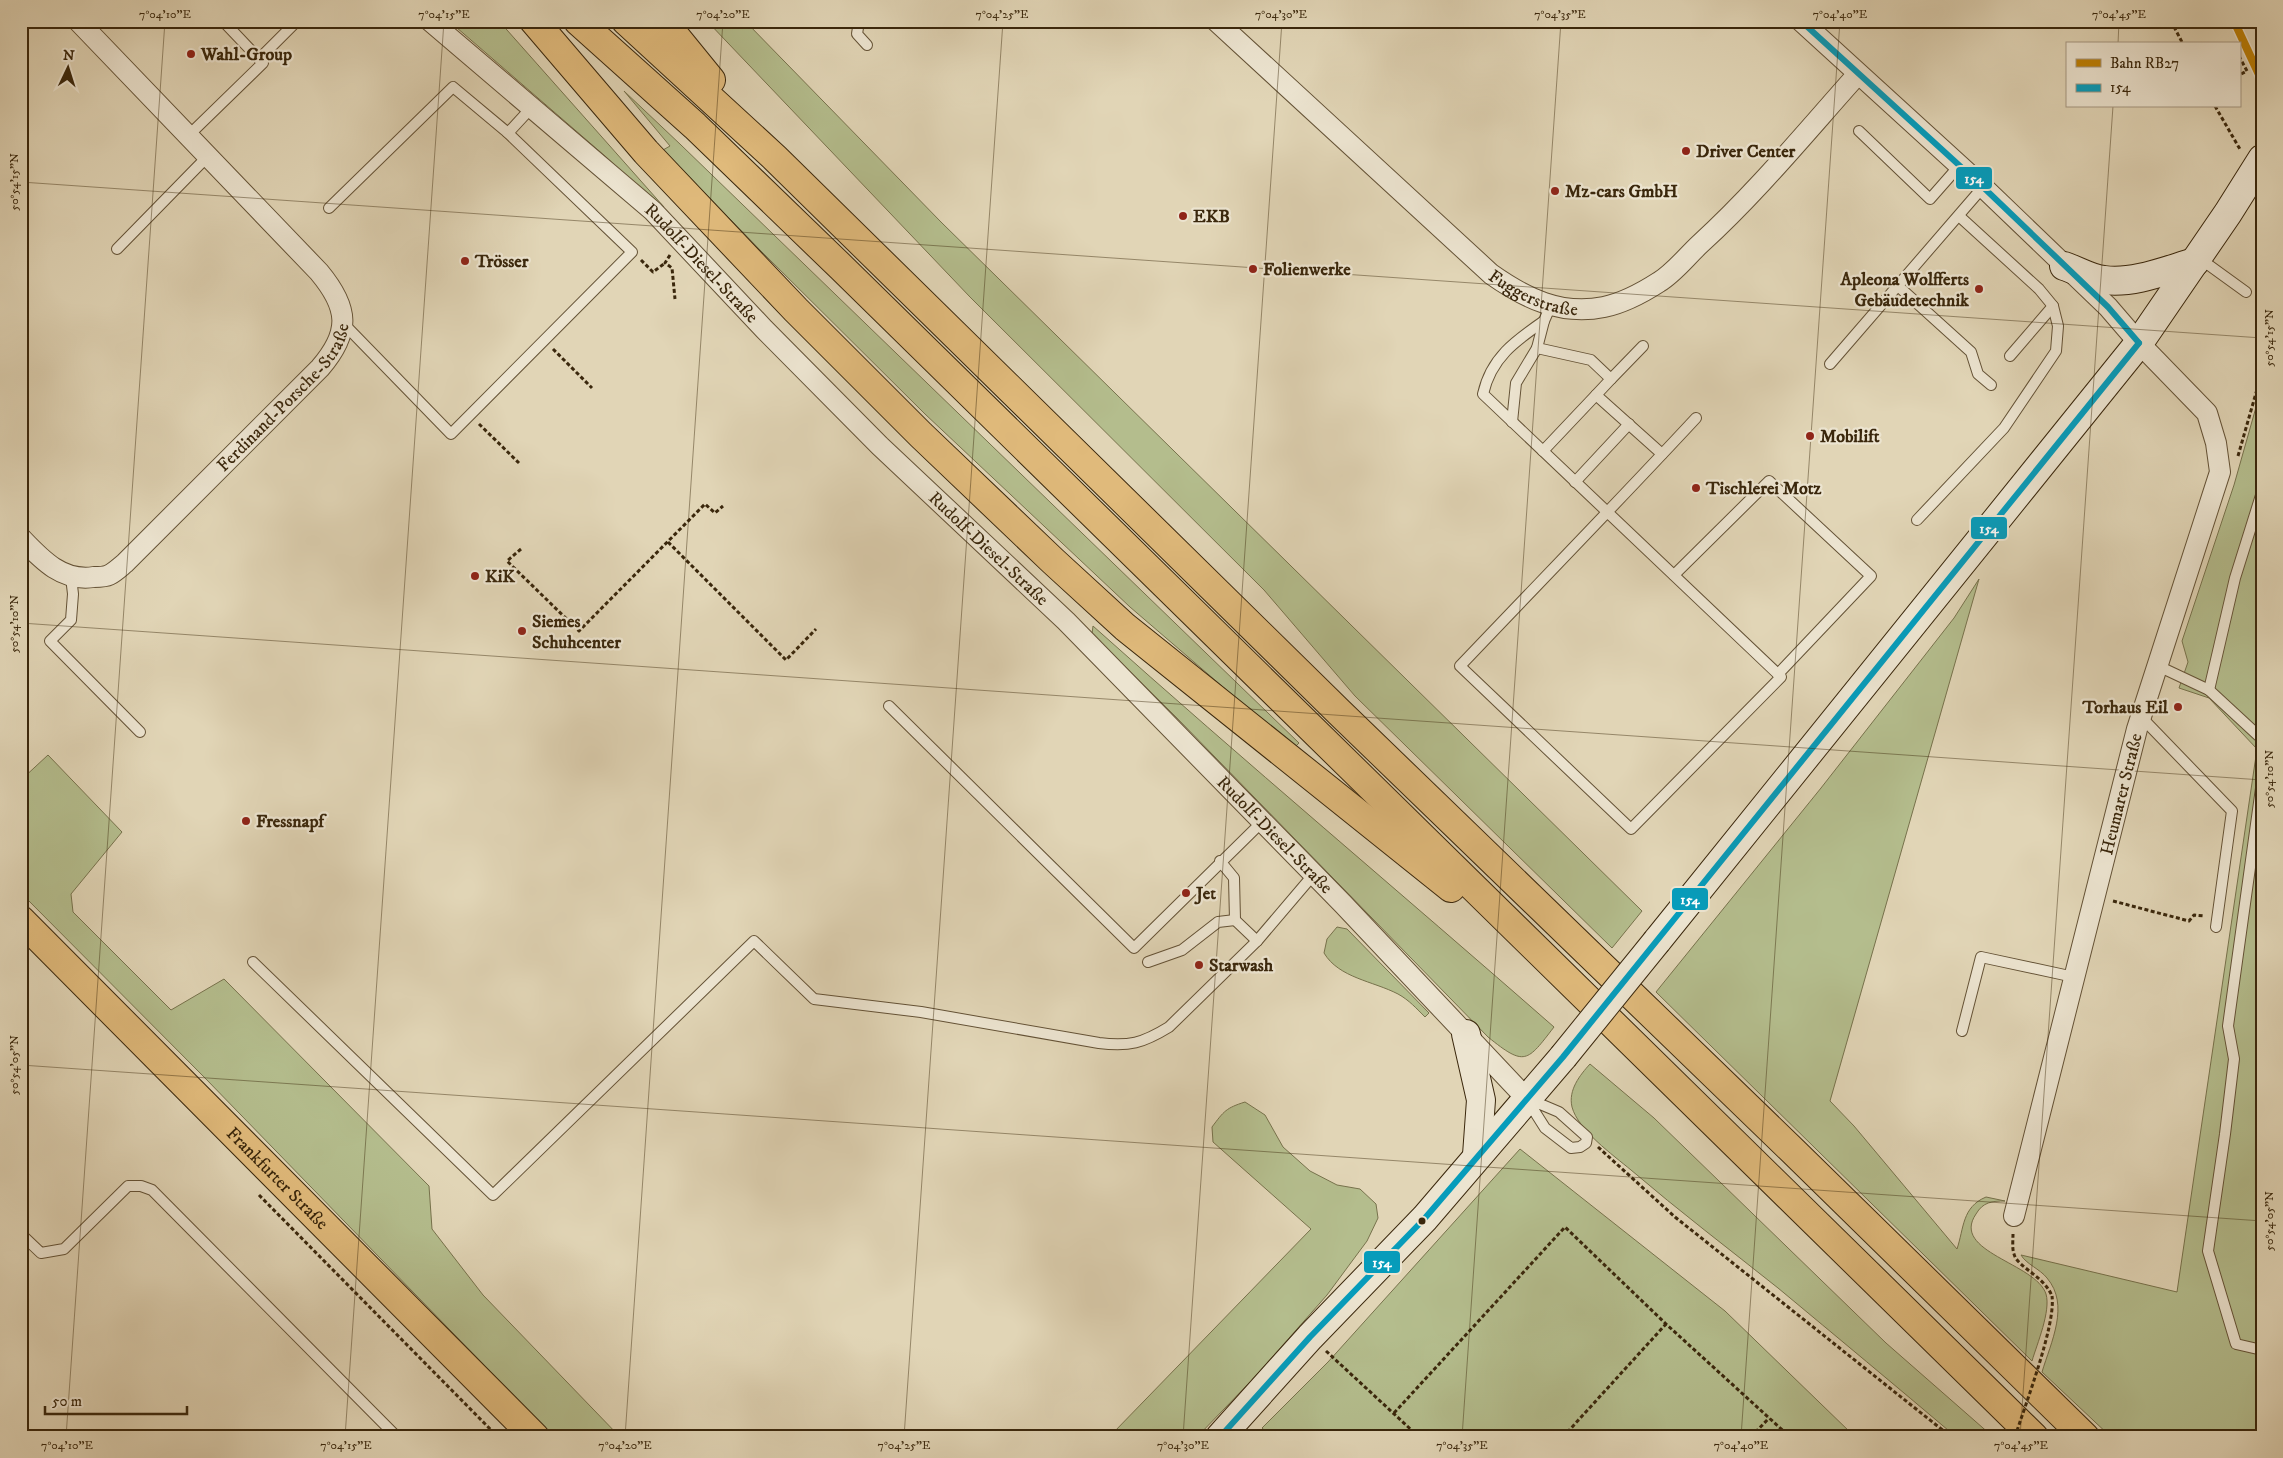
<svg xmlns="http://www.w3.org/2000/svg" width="2283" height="1458" viewBox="0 0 2283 1458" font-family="'IM FELL DW Pica',serif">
	<rect width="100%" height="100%" fill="#e1d5b6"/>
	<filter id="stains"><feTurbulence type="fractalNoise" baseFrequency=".004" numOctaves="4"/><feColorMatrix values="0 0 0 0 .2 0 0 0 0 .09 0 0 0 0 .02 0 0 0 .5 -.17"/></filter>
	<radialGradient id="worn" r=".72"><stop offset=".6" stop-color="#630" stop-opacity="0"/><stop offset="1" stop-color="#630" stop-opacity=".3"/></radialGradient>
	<g fill="#b4bd8d" stroke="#77724c">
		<path d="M449,21H499L664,207L653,201L605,156Z"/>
		<path d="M707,21H745L941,222L1642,911L1612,948L1355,696L1264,590L970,297Z"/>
		<path d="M624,91L681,145L1299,743L1294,748L1130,607L925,414L761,251L663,150L670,146Z"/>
		<path d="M2262,386V1437H2111L2042,1372C2051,1342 2070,1305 2047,1278C2040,1269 2026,1264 2021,1255L2177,1292L2257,749L2209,698L2179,688L2188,662L2182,641L2234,485Z"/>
		<path d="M1979,579L1830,1101L1854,1126L1957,1249C1964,1228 1962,1207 1986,1197L2005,1201C1992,1201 1983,1202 1976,1214C1950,1252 2036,1263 2046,1294C2051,1311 2037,1344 2032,1361L1656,992L1821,788L1954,618Z"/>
		<path d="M1093,626C1245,762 1401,893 1554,1027C1527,1062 1525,1067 1488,1037L1176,717L1092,634Z"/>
		<path d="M48,755L122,832L71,894L73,912L171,1010L224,979L429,1186L432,1229L483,1295L620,1437H554L205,1078L21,893V780Z"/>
		<path d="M1337,927L1347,929L1429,1013L1425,1017C1417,1009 1409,1000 1398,994C1373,981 1339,978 1324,953L1327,939Z"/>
		<path d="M1590,1064L1654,1118L1886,1343L1991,1435L1986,1437L1955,1436C1896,1386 1837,1337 1778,1288C1729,1249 1679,1211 1631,1170C1613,1155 1578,1130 1572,1107C1568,1090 1580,1075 1590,1064Z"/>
		<path d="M1245,1102L1265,1115L1283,1147L1310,1171L1337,1185L1360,1189L1376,1204L1378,1218L1367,1241L1327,1295L1252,1380L1197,1437H1116L1113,1433L1311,1229L1213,1142L1212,1127C1224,1111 1226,1108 1245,1102Z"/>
		<path d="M1520,1149L1725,1311L1851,1433L1848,1437H1272L1262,1428L1328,1362Z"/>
	</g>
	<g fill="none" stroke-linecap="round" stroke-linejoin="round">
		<defs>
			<g id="service">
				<path d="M859,21L857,34L867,45"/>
				<path d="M259,59L297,21"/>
				<path d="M1859,131L1930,199L1959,166"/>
				<path d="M188,136L263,63L223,21"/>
				<path d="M329,208L453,87L508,133"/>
				<path d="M117,249L208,156"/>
				<path d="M2199,258L2246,292"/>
				<path d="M1898,286L1971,352L1978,374L1991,385"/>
				<path d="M1544,321C1515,341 1491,358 1483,394L1781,677L1631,829L1460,666C1538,584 1618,502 1696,418"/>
				<path d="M342,322L451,434L632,252L508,133L532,107"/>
				<path d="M1537,348L1591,360L1611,379L1643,346"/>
				<path d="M2010,356L2053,306"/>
				<path d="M1830,364L1983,187"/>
				<path d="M1611,379L1596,395L1662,454"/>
				<path d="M1512,422L1516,383L1537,348L1544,321L1551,305"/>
				<path d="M1543,451L1596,395"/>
				<path d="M1575,482L1629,424"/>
				<path d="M1917,520L2004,428L2056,351L2058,326L2053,306L2039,289L1959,216"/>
				<path d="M1674,575L1769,481L1871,576L1778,674"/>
				<path d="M71,577L73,594L71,620L50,641L140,732"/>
				<path d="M2158,666L2209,690L2262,739"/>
				<path d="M2209,690L2235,578L2262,492"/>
				<path d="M889,706L1134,948L1263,821"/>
				<path d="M2140,720L2146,722L2232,811L2216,927"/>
				<path d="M2262,781L2228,1026L2234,1059L2225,1134L2208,1251L2236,1344L2262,1350"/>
				<path d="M1220,861L1234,878L1235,920L1257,941"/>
				<path d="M253,962L493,1195L754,941L814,999L921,1012L1099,1043C1129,1047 1143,1043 1169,1027L1257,941L1314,874"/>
				<path d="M1148,962L1182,950L1218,922L1235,920"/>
				<path d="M1962,1031L1981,957L2074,977"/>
				<path d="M1526,1098L1559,1112L1587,1137L1586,1143L1580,1147L1571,1148L1545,1128Z"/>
				<path d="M21,1234L41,1253L64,1249L128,1186H141L152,1190L397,1437"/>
			</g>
			<g id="minor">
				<path id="s1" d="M430,21L653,211L764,329L880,446L1066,621L1343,904L1526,1098"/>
				<path id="s2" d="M1216,21L1491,274C1525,298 1561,316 1604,307C1623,303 1642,293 1659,282C1674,273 1687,256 1700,244C1757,192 1806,132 1857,75"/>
				<path d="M1801,21L1983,187L2108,307L2139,343L2207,413L2216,443L2220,472L2137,729L2014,1216"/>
				<path id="s3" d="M21,538C41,559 62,582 94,577C98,577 105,577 109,575C115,572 120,567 125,563L320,368C351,332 349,308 319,272L78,21"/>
			</g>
			<g id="secondary">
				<path d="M2064,266C2077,270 2091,279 2104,280C2134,284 2167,270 2195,262"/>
				<path d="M1657,941L2139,343L2228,213L2262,159"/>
				<path d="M1466,1034L1481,1100L1477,1155"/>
				<path d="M1220,1437L1310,1337L1425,1218L1563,1057"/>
			</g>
			<g id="primary">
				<path id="s4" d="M21,920L535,1437"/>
			</g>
			<g id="motorway">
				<path d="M534,21L646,152L796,310L921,435L1053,561L1125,627L1451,888"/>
				<path d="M578,21L695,126L842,268L2034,1437"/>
				<path d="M626,21L774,157L1339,712L1793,1151L2085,1437"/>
				<path d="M663,21L711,80"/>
			</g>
		</defs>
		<use href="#service" stroke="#645236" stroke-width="12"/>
		<use href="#minor" stroke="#645236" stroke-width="22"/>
		<use href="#secondary" stroke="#3a270c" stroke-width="30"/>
		<use href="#primary" stroke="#3a270c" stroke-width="30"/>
		<use href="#motorway" stroke="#3a270c" stroke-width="30"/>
		<g stroke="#3a270c" stroke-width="3" stroke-dasharray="4 2.5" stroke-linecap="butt">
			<path d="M2171,21L2183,44"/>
			<path d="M21,26L27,21"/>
			<path d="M2239,56L2247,71L2239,75"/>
			<path d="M2215,106L2241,151"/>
			<path d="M670,255L665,263L672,268L675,299"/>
			<path d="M641,260L653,272L665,263"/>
			<path d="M553,349L592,388"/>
			<path d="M479,424L519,463"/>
			<path d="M2238,456L2262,372"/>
			<path d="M668,542L786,660L816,629"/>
			<path d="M521,549L507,561L579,631L705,504L715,513L723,506"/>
			<path d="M2113,901L2189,921L2194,915L2204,916"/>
			<path d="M1598,1147L1675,1217L1945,1432L1947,1437"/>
			<path d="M259,1195L498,1437"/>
			<path d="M2013,1234C2013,1240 2012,1249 2014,1254C2017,1267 2044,1276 2052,1296"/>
			<path d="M1326,1351L1419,1437"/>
			<path d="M1394,1413L1565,1227L1666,1324L1790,1437"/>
			<path d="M1563,1437L1666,1324"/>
			<path d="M1751,1437L1769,1418"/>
		</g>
		<use href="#service" stroke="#ece4d0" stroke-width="10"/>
		<use href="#minor" stroke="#ece4d0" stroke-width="20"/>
		<use href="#secondary" stroke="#ece4d0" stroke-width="28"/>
		<use href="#primary" stroke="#e0ba7b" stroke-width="28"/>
		<use href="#motorway" stroke="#e0ba7b" stroke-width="28"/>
		<defs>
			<path id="secondary-bridge" d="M1563,1057L1657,941"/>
		</defs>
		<use href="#secondary-bridge" stroke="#3a270c" stroke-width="30" stroke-linecap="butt"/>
		<path stroke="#3a270c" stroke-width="3" stroke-dasharray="4 2.5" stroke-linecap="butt" d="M2015,1437C2025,1405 2056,1325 2052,1296"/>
		<use href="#secondary-bridge" stroke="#ece4d0" stroke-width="28"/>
		<defs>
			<g id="bus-1">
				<path d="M1801,21L1983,187L2108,307L2139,343"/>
				<path d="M1220,1437L1310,1337L1425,1218L1563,1057L2139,343"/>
			</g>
		</defs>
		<use href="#bus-1" stroke="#ece4d0" stroke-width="10"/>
		<use href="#bus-1" stroke="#069cbb" stroke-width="6"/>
		<defs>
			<path id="rail-1" d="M2234,21L2262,81"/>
		</defs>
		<use href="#rail-1" stroke="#ece4d0" stroke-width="11"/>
		<use href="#rail-1" stroke="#be8004" stroke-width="8"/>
	</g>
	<path fill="none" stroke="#3a270c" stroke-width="1" stroke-opacity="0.45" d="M2118,44L2119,21M21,182L2262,338M21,623L2262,780M21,1065L2262,1221M66,1437L165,21M345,1437L444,21M625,1437L723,21M904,1437L1003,21M1183,1437L1282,21M1462,1437L1561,21M1741,1437L1840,21M2020,1437L2113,106"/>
	<g fill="#8f2418" stroke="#ece4d0" stroke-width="2">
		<circle cx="191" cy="54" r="5"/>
		<circle cx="1686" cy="151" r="5"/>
		<circle cx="1555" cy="191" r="5"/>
		<circle cx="1183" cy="216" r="5"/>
		<circle cx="465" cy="261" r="5"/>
		<circle cx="1253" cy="269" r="5"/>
		<circle cx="1979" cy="289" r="5"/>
		<circle cx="1810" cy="436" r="5"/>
		<circle cx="1696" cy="488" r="5"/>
		<circle cx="475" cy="576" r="5"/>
		<circle cx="522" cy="631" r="5"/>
		<circle cx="2178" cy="707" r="5"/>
		<circle cx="246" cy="821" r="5"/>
		<circle cx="1186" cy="893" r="5"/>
		<circle cx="1199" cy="965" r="5"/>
	</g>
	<circle fill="#3a270c" stroke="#ece4d0" stroke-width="2" cx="1422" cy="1221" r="4.5"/>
	<g text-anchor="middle" stroke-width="4.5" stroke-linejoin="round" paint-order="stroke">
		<g font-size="18" font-weight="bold" fill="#3a270c" stroke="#ece4d0" text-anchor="start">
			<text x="201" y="60">Wahl-Group</text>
			<text x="1696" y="157">Driver Center</text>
			<text x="1565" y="197">Mz-cars GmbH</text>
			<text x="1193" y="222">EKB</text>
			<text x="475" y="267">Trösser</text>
			<text x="1263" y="275">Folienwerke</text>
			<text x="1969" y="285" text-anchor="end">Apleona Wolfferts<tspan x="1969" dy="21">Gebäudetechnik</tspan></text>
			<text x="1820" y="442">Mobilift</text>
			<text x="1706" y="494">Tischlerei Motz</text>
			<text x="485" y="582">KiK</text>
			<text x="532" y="627">Siemes<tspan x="532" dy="21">Schuhcenter</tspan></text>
			<text x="2168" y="713" text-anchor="end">Torhaus Eil</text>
			<text x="256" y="827">Fressnapf</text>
			<text x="1196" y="899">Jet</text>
			<text x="1209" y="971">Starwash</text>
		</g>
		<g font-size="18" fill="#3a270c" stroke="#ece4d0">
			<text dy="6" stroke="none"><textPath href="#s1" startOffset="364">Rudolf-Diesel-Straße</textPath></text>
			<text dy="6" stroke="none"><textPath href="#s2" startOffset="421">Fuggerstraße</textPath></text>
			<text dy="6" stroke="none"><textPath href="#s3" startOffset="352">Ferdinand-Porsche-Straße</textPath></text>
			<text dy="6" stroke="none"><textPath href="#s1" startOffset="769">Rudolf-Diesel-Straße</textPath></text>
			<text transform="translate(2121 794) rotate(-76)" y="6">Heumarer Straße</text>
			<text dy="6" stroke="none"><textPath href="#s1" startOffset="1174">Rudolf-Diesel-Straße</textPath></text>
			<text dy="6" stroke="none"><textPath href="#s4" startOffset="364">Frankfurter Straße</textPath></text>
		</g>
	</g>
	<g stroke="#ece4d0" stroke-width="2">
		<rect x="1955" y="166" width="38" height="24" rx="5" fill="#069cbb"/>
		<rect x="1970" y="516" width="38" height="24" rx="5" fill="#069cbb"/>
		<rect x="1671" y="887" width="38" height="24" rx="5" fill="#069cbb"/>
		<rect x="1363" y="1250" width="38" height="24" rx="5" fill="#069cbb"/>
	</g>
	<g font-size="14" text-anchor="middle" font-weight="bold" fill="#fff">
		<text x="1974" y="183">154</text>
		<text x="1989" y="533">154</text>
		<text x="1690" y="904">154</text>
		<text x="1382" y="1267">154</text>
	</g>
	<rect width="2283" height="1458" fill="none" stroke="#e1d5b6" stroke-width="55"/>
	<rect x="2066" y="42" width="175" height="65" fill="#ece4d0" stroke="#a59882"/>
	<rect x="2076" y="59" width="25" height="8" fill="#be8004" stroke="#a59882"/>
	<text x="2110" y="68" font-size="15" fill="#3a270c">Bahn RB27</text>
	<rect x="2076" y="84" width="25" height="8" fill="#069cbb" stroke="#a59882"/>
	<text x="2110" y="92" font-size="15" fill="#3a270c">154</text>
	<g transform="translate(68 68) rotate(4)" stroke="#ece4d0" stroke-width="4" paint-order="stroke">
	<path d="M0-4L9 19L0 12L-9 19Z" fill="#3a270c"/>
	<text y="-8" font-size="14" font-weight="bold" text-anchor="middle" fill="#3a270c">N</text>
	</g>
	<path d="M45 1406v8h142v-8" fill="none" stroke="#3a270c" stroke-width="2.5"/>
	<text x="52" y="1406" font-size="15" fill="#3a270c" stroke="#ece4d0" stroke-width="4" paint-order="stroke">50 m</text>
	<rect x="28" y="28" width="2228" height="1402" fill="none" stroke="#3a270c" stroke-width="2"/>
	<g font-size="12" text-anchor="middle" fill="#3a270c">
		<text x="165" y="18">7°04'10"E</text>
		<text x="444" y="18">7°04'15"E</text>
		<text x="723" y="18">7°04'20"E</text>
		<text x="1002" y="18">7°04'25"E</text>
		<text x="1281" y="18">7°04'30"E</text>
		<text x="1560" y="18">7°04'35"E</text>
		<text x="1840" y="18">7°04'40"E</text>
		<text x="2119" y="18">7°04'45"E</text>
		<text transform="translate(14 182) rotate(-90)" y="4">50°54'15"N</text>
		<text transform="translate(2269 338) rotate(-90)" y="4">50°54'15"N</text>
		<text transform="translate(14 624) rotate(-90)" y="4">50°54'10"N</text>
		<text transform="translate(2269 779) rotate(-90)" y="4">50°54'10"N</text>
		<text transform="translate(14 1065) rotate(-90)" y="4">50°54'05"N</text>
		<text transform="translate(2269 1221) rotate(-90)" y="4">50°54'05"N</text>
		<text x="67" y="1449">7°04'10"E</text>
		<text x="346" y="1449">7°04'15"E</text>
		<text x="625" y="1449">7°04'20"E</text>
		<text x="904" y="1449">7°04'25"E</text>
		<text x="1183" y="1449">7°04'30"E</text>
		<text x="1462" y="1449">7°04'35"E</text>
		<text x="1741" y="1449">7°04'40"E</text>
		<text x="2021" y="1449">7°04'45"E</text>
	</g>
	<rect width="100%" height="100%" filter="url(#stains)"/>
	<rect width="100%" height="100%" fill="url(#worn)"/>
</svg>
